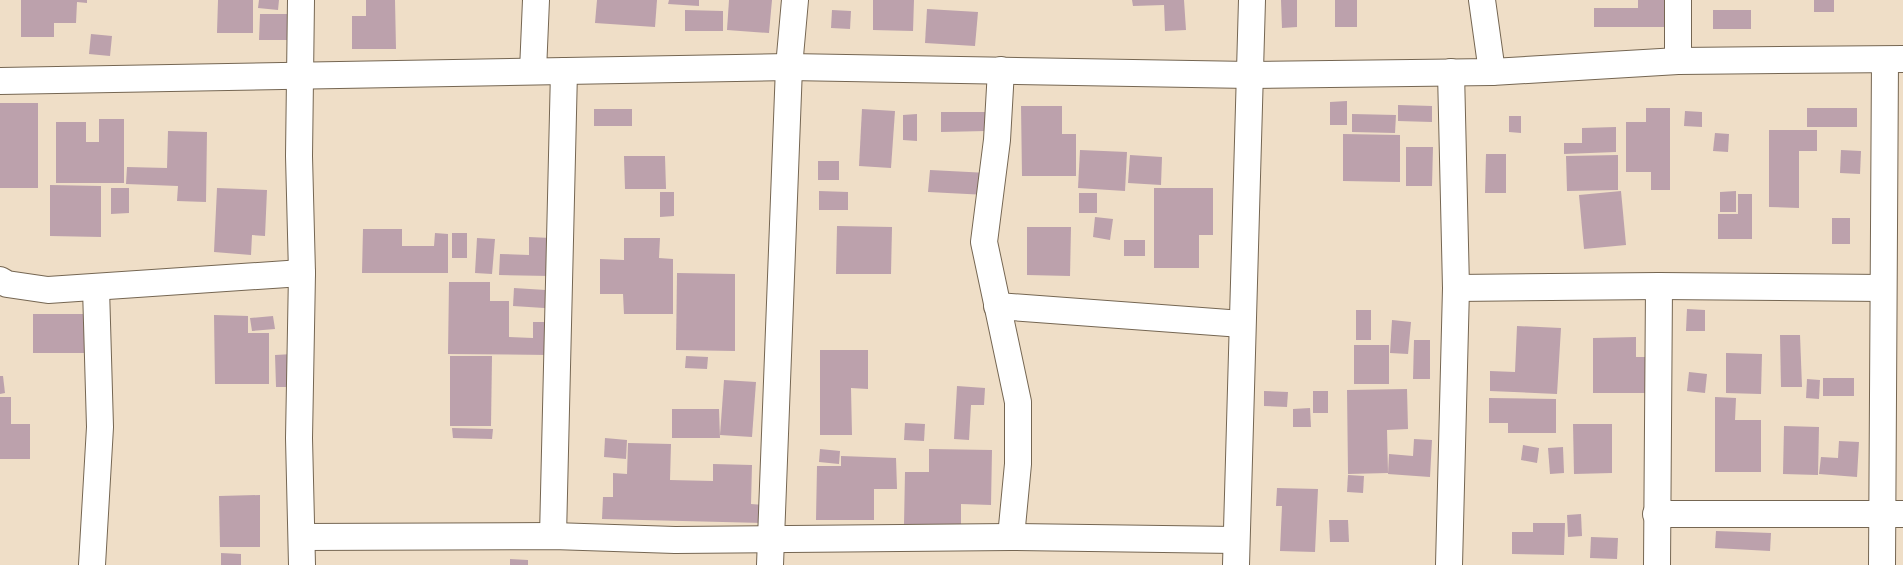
<svg xmlns="http://www.w3.org/2000/svg" width="1903" height="565" viewBox="0 0 1903 565" font-family="Figtree,sans-serif">
	<rect width="100%" height="100%" fill="#efdec7"/>
	<g fill="#bca1ac">
		<path d="M21,0H87V3L77,2L76,23H54V37H21Z"/>
		<path d="M218,0H253V33H217Z"/>
		<path d="M259,0H279L278,10L258,8Z"/>
		<path d="M366,0H395L396,49H352V16H366Z"/>
		<path d="M597,0H657L655,27L595,23Z"/>
		<path d="M669,0H699V6L668,4Z"/>
		<path d="M729,0H772L769,33L727,30Z"/>
		<path d="M873,0H914L913,31L873,30Z"/>
		<path d="M1132,0H1184L1186,30L1165,31L1164,5L1133,6Z"/>
		<path d="M1281,0H1297V27L1282,28Z"/>
		<rect x="1335" y="0" width="22" height="27"/>
		<path d="M1638,0H1672L1671,27H1594V8H1638Z"/>
		<rect x="1814" y="0" width="20" height="12"/>
		<path d="M927,9L978,12L975,46L925,43Z"/>
		<path d="M685,10L723,11V31H685Z"/>
		<path d="M832,10L851,11L850,29L831,28Z"/>
		<rect x="1713" y="10" width="38" height="19"/>
		<path d="M260,14H289V40H259Z"/>
		<path d="M91,34L112,36L110,56L89,54Z"/>
		<path d="M1347,101V125H1330V102Z"/>
		<rect x="0" y="103" width="38" height="85"/>
		<path d="M1398,105L1432,106V122L1398,121Z"/>
		<path d="M1021,106H1062V134H1076V176H1022Z"/>
		<path d="M1646,108H1670V190H1651V172H1626V122H1646Z"/>
		<rect x="1807" y="108" width="50" height="19"/>
		<rect x="594" y="109" width="38" height="17"/>
		<path d="M862,109L895,111L891,168L859,166Z"/>
		<path d="M1685,111L1702,112V127L1684,126Z"/>
		<path d="M941,112H986V131L941,132Z"/>
		<path d="M917,114V141L903,140V115Z"/>
		<path d="M1352,114L1396,115L1395,133L1352,132Z"/>
		<path d="M1509,116H1521V133L1509,132Z"/>
		<path d="M99,119H124V183H56V122H86V142H99Z"/>
		<path d="M1616,127V152L1564,154V143H1582V128Z"/>
		<path d="M1769,130H1817V151H1799V208L1769,207Z"/>
		<path d="M168,131L207,132L206,202L177,201L178,186L126,184L127,167L167,168Z"/>
		<path d="M1715,133L1729,134L1728,152L1713,151Z"/>
		<path d="M1343,134L1400,135V182L1343,181Z"/>
		<path d="M1406,147H1433L1432,186H1406Z"/>
		<path d="M1080,150L1127,152L1125,191L1078,188Z"/>
		<path d="M1841,150L1861,151L1860,174L1840,173Z"/>
		<path d="M1486,154H1506V193H1485Z"/>
		<path d="M1130,155L1162,157L1161,185L1128,183Z"/>
		<path d="M1618,155V190L1567,191L1566,156Z"/>
		<path d="M624,156H665L666,189H625Z"/>
		<rect x="818" y="161" width="21" height="19"/>
		<path d="M930,170L988,173L987,195L928,192Z"/>
		<path d="M50,185L101,186V237L50,236Z"/>
		<path d="M111,188H129V213L111,214Z"/>
		<path d="M217,188L267,190L265,236L252,235L251,255L214,252Z"/>
		<path d="M1154,188H1213V235H1199V268H1154Z"/>
		<path d="M819,191L848,192V210H819Z"/>
		<path d="M1621,191L1626,245L1584,249L1579,195Z"/>
		<path d="M1736,191V212H1720V192Z"/>
		<path d="M660,192H674V216L660,217Z"/>
		<rect x="1079" y="193" width="18" height="20"/>
		<path d="M1738,194H1752V239H1718V214H1738Z"/>
		<path d="M1095,217L1113,219L1110,240L1093,237Z"/>
		<rect x="1832" y="218" width="18" height="26"/>
		<path d="M837,226L892,227L891,274H836Z"/>
		<path d="M1027,227H1071L1070,276L1027,275Z"/>
		<path d="M363,229H402V246H434L435,233L448,234V273H362Z"/>
		<rect x="452" y="233" width="15" height="25"/>
		<path d="M529,237L551,238L550,276L499,275L500,254L529,255Z"/>
		<path d="M477,238L495,239L492,274L475,273Z"/>
		<path d="M624,238H660L659,258L673,259V314H624L623,294H600V259L624,260Z"/>
		<rect x="1124" y="240" width="21" height="16"/>
		<path d="M677,273L735,274V351L676,350Z"/>
		<path d="M449,282H490V301H509V337L533,338V322H550V355L448,354Z"/>
		<path d="M514,288L562,291L560,309L513,306Z"/>
		<path d="M1687,309L1705,310V331H1686Z"/>
		<rect x="1356" y="310" width="15" height="30"/>
		<path d="M33,314H86L87,353H33Z"/>
		<path d="M214,315L248,316V333H269V384H215Z"/>
		<path d="M273,316L275,329L252,331L250,318Z"/>
		<path d="M1392,320L1411,322L1408,354L1390,353Z"/>
		<path d="M1517,326L1561,328L1557,394L1490,391V371L1515,372Z"/>
		<path d="M1780,335H1800L1802,387H1781Z"/>
		<path d="M1636,337V357H1652V393H1593V338Z"/>
		<path d="M1414,340H1430V379H1413Z"/>
		<rect x="1354" y="345" width="35" height="39"/>
		<path d="M820,350H868V389L851,388L852,435H820Z"/>
		<path d="M1726,353L1762,354L1761,394L1726,393Z"/>
		<path d="M293,354V387H276L275,355Z"/>
		<path d="M450,356H492L491,426H450Z"/>
		<path d="M686,356L708,357L707,369L685,368Z"/>
		<path d="M1689,372L1707,374L1705,393L1687,391Z"/>
		<path d="M0,376H3L5,393L0,394Z"/>
		<rect x="1823" y="378" width="31" height="18"/>
		<path d="M1807,379L1820,380L1819,399L1806,398Z"/>
		<path d="M724,380L756,382L752,437L720,435Z"/>
		<path d="M957,386L985,388L984,405H971L969,440L954,439Z"/>
		<path d="M1407,389L1408,429L1387,430L1388,473L1348,474L1347,390Z"/>
		<path d="M1264,391L1288,392L1287,407L1264,406Z"/>
		<rect x="1313" y="391" width="15" height="22"/>
		<path d="M0,397H11V424H30V459H0Z"/>
		<path d="M1715,397L1736,398L1735,420H1761V472H1715Z"/>
		<path d="M1489,398L1556,399V433H1508V423H1489Z"/>
		<path d="M1310,408L1311,427H1293V409Z"/>
		<path d="M672,409H719L720,438H672Z"/>
		<path d="M905,423L925,424L924,441L904,440Z"/>
		<path d="M1573,424H1612V473L1574,474Z"/>
		<path d="M1784,426L1819,427L1818,475L1783,474Z"/>
		<path d="M452,428L493,429L492,439L453,438Z"/>
		<path d="M605,438L627,440L626,459L604,457Z"/>
		<path d="M1414,439L1432,440L1430,477L1388,474L1389,454L1413,456Z"/>
		<path d="M1839,441L1859,442L1857,477L1819,474L1821,457L1838,458Z"/>
		<path d="M628,443L671,444L670,480L713,481V464L752,465L751,504L764,505L763,523L602,519L603,497H613V473L627,474Z"/>
		<path d="M1523,445L1539,448L1537,463L1521,460Z"/>
		<path d="M1563,447L1564,473L1550,474L1548,448Z"/>
		<path d="M820,449L840,451L839,464L819,462Z"/>
		<path d="M929,449L992,450L991,505L961,504V526L904,525L905,472H929Z"/>
		<path d="M841,456L896,458L897,489H874V520H816L817,466H841Z"/>
		<path d="M1348,475L1364,476L1363,493L1347,492Z"/>
		<path d="M1277,488L1318,489L1315,552L1280,551L1282,506H1276Z"/>
		<path d="M260,495V547H220L219,496Z"/>
		<path d="M1581,514L1582,536L1568,537L1567,515Z"/>
		<path d="M1329,520H1348L1349,542H1330Z"/>
		<path d="M1533,523H1565L1564,555L1512,554V532H1533Z"/>
		<path d="M1716,531L1771,533L1770,551L1715,548Z"/>
		<path d="M1591,537L1618,538L1617,559L1590,558Z"/>
		<path d="M221,553L241,554V565H221Z"/>
		<path d="M510,559L528,560V565H510Z"/>
	</g>
	<g fill="none" stroke-linecap="round" stroke-linejoin="round">
		<defs>
			<g id="street">
				<path d="M301,0L299,156L302,273L299,438L302,565"/>
				<path d="M1482,0L1492,72"/>
				<path d="M1678,61V0"/>
				<path d="M1001,70L997,140L984,242L1018,402V464L1011,537"/>
				<path d="M533,71L536,0"/>
				<path d="M0,81L789,67L1250,75L1492,72L1678,61L1903,59"/>
				<path d="M0,280L7,284L48,290L302,273"/>
				<path d="M1456,288L1659,286L1883,288"/>
				<path d="M997,306L1242,324"/>
				<path d="M1656,514H1903"/>
				<path d="M553,536L564,71"/>
				<path d="M302,537L553,536L675,540L1011,537L1236,540"/>
				<path d="M92,565L100,427L96,288"/>
				<path d="M770,565L789,67L795,0"/>
				<path d="M1236,565L1252,0"/>
				<path d="M1449,565L1456,288L1451,72"/>
				<path d="M1657,565L1659,286"/>
				<path d="M1882,565L1885,60"/>
			</g>
		</defs>
		<use href="#street" stroke="#756652" stroke-width="28"/>
		<use href="#street" stroke="#fff" stroke-width="26"/>
	</g>
</svg>
